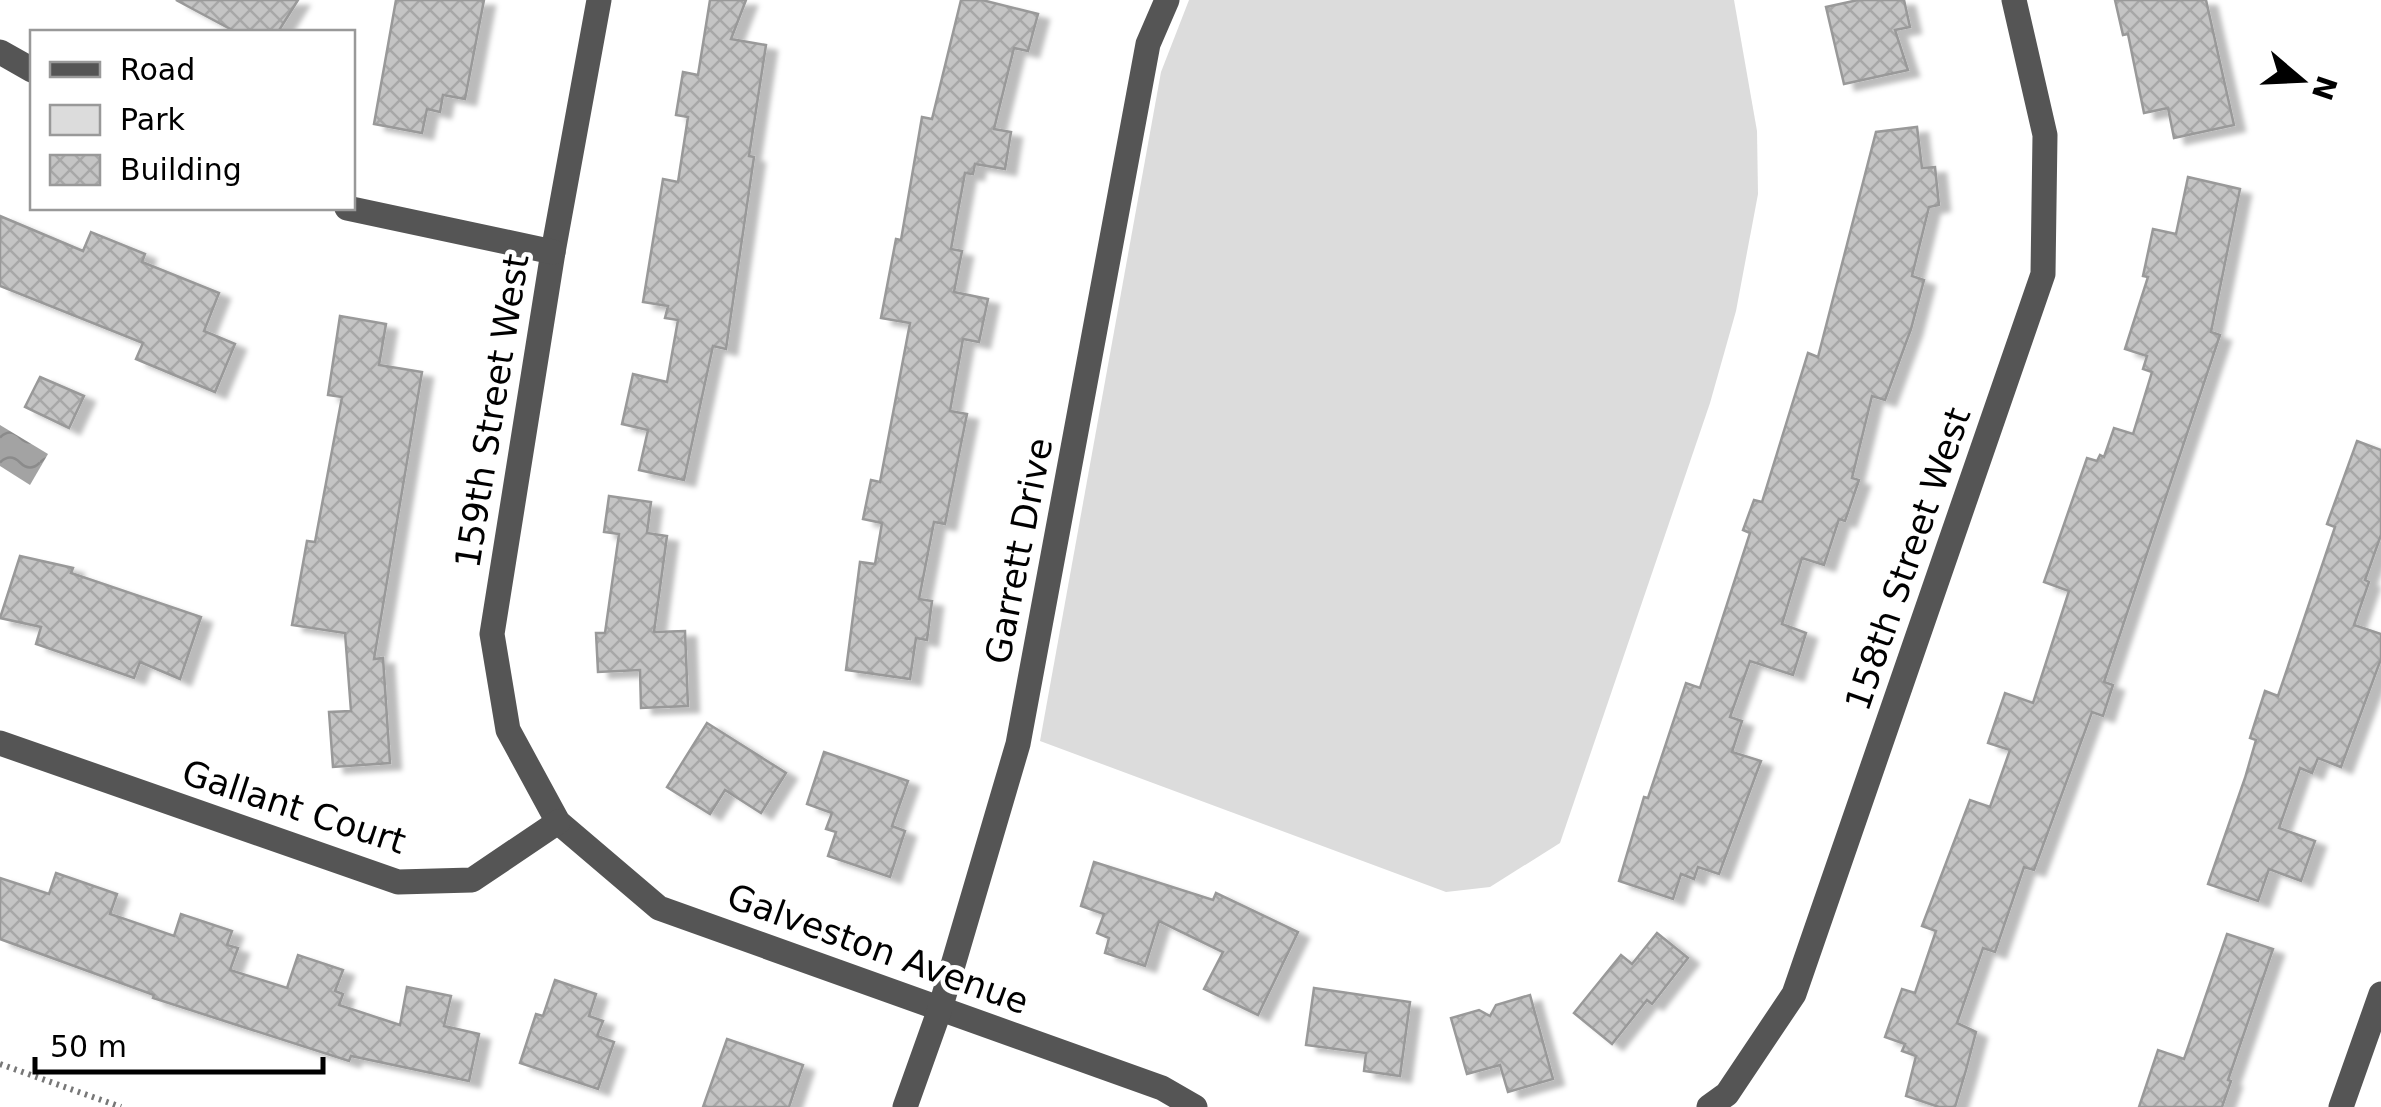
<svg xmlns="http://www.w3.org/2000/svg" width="2381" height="1107" viewBox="0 0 2381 1107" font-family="'DejaVu Sans',sans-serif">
	<defs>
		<pattern id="water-waves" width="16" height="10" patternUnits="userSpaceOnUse" patternTransform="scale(2.5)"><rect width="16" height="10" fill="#a3a3a3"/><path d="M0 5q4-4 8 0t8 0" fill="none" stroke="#8b8b8b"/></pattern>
		<pattern id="building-cross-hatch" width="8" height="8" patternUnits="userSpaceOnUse" patternTransform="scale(2.5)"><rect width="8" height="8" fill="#c4c4c4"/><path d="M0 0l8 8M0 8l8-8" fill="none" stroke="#a7a7a7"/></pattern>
		<filter id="shadow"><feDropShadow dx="11" dy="6" stdDeviation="2.5" flood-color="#0004"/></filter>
	</defs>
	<rect width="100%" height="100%" fill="#fff"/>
	<path fill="#dcdcdc" d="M1189,0H1734L1757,131L1758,194L1736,311L1710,403L1560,843L1490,887L1446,892L1040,741L1161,72Z"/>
	<path fill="url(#water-waves)" d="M0,425L48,454L30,485L0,466Z"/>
	<g fill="url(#building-cross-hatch)" stroke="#999" stroke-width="2.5" filter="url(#shadow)">
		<path d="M176,0H298L278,32H236Z"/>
		<path d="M396,0H484L465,99L443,95L440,112L427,109L422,133L374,124Z"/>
		<path d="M710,0H746L731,39L766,45L749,156L754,157L726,349L713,346L684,480L639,470L648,430L622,424L633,374L667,382L678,320L665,318L668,306L643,302L663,179L678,182L688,117L676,115L683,72L698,75Z"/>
		<path d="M961,0H982L1038,14L1028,51L1014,48L994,129L1011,132L1005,169L975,164L973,174L965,173L951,249L962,251L954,292L988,299L979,342L963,339L950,411L967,414L945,524L934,522L919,599L932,601L927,640L916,638L910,679L846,670L860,562L875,564L882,523L863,519L871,480L880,482L910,323L881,318L896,239L901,240L922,117L932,119Z"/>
		<path d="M1858,0H1904L1910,27L1895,30L1908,70L1844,84L1826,7Z"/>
		<path d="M2115,0H2206L2234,125L2174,138L2168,108L2144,113L2128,34L2123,35Z"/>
		<path d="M1917,127L1922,168L1935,167L1939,205L1929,207L1912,276L1924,280L1911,329L1885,400L1872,396L1852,478L1859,480L1845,521L1839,519L1824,565L1802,558L1782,624L1806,633L1793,675L1750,661L1730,717L1742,721L1732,752L1761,761L1719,874L1698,867L1694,879L1681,874L1673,899L1619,881L1644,797L1648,798L1686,683L1700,688L1750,533L1743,530L1754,500L1762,502L1808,353L1818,357L1876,132Z"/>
		<path d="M2188,177L2240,189L2211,332L2220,335L2104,682L2113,685L2103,716L2092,712L2034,870L2024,867L1995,952L1983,948L1957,1023L1976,1032L1966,1070L1955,1107H1939L1906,1096L1916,1056L1902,1051L1905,1044L1885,1037L1902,989L1915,993L1936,931L1922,926L1970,800L1990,807L2010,750L1988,743L2005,693L2033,703L2069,591L2044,582L2087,458L2097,461L2100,455L2104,457L2114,428L2133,434L2152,372L2143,369L2147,356L2125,349L2148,277L2143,276L2153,229L2176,234Z"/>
		<path d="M0,216L83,251L91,232L145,254L142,262L219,293L204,331L235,344L215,392L136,359L143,343L0,286Z"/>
		<path d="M340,316L386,324L379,365L422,372L374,659L383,658L390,763L333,767L329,712L351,711L345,633L292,625L307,541L315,542L342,397L328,395Z"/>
		<path d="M40,377L84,396L69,428L25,407Z"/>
		<path d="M2357,441L2381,450V535L2365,580L2369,582L2354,625L2381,634V659L2341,767L2318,758L2312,773L2300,768L2279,828L2315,841L2301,881L2269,869L2258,901L2208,884L2245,778L2256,740L2250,738L2265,691L2278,696L2335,527L2327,524Z"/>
		<path d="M609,496L651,502L647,533L667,536L654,632L685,631L688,706L641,708L640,670L598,672L596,633H605L619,534L604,532Z"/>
		<path d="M20,556L73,568L71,573L201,617L180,679L140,662L134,678L100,666L36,644L41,627L0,618Z"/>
		<path d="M707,723L786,773L761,813L725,790L710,814L667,787Z"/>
		<path d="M824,752L908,781L892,826L905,831L890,877L828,856L836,832L826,829L832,813L807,804Z"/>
		<path d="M1094,862L1213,900L1216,893L1298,932L1258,1015L1204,989L1223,952L1159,921L1145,966L1105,953L1109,938L1097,933L1104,914L1081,906Z"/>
		<path d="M56,873L117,894L110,914L174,936L181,914L232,931L227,945L238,948L230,970L287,988L298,955L343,970L335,991L343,994L339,1005L400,1025L407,987L451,996L444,1026L479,1034L469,1081L351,1056L349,1061L153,998L154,995L0,939V878L49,894Z"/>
		<path d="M1657,933L1688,958L1652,1004L1647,1000L1612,1044L1574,1013L1621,955L1632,964Z"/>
		<path d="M2227,934L2273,949L2228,1080L2231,1081L2222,1107H2139L2158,1050L2184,1059Z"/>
		<path d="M555,980L596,994L589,1016L603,1021L597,1036L614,1042L598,1089L520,1063L536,1014L543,1016Z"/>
		<path d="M1314,988L1410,1002L1400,1076L1364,1071L1366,1053L1306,1045Z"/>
		<path d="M1530,995L1553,1079L1508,1092L1500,1065L1467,1074L1451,1018L1479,1010L1490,1016L1496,1005Z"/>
		<path d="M727,1039L803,1065L789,1107H703Z"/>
	</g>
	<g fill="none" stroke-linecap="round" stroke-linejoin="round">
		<path stroke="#777" stroke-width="6" stroke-dasharray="2.5 5" stroke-linecap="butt" d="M0,1064L121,1107"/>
		<g stroke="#555" stroke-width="25">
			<path d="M599,0L553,252L492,634L508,730L558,822L659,908L1162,1088L1195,1107"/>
			<path d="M0,52L32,70"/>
			<path d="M347,208L553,252"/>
			<path d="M0,743L398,882L472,880L558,822"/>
			<path d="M905,1107L940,1009L1018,744L1148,44L1167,0"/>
			<path d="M1709,1107L1727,1094L1794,994L2043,274L2045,135L2014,0"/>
			<path d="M2341,1107L2381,994"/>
		</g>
	</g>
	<g text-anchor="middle" stroke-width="9" stroke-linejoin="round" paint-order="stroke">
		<g font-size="35" fill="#000" stroke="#fff">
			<text transform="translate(492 411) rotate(-81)" y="12">159th Street West</text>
			<text transform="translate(1019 551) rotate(-79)" y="12">Garrett Drive</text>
			<text transform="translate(1908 559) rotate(-71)" y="12">158th Street West</text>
			<text transform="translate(294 807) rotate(18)" y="12">Gallant Court</text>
			<text transform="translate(878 949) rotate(20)" y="12">Galveston Avenue</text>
		</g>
	</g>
	<rect x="30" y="30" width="325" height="180" fill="#ffffff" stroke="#999999" stroke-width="2.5"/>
	<rect x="50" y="62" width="50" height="15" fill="#555555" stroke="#999999" stroke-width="2.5"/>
	<text x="120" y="80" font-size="30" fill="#000000">Road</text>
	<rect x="50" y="105" width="50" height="30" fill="#dcdcdc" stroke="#999999" stroke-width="2.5"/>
	<text x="120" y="130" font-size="30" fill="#000000">Park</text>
	<rect x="50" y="155" width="50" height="30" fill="url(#building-cross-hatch)" stroke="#999999" stroke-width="2.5"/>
	<text x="120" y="180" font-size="30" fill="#000000">Building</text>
	<g transform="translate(2301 80) rotate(109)" stroke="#ffffff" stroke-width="8" paint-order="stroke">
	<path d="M0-8L18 38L0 25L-18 38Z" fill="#000000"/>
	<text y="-15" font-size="28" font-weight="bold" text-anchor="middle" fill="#000000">N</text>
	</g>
	<path d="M35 1057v15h288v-15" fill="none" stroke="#000000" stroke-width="5"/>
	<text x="50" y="1057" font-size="30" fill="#000000" stroke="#ffffff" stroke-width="8" paint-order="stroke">50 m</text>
</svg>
